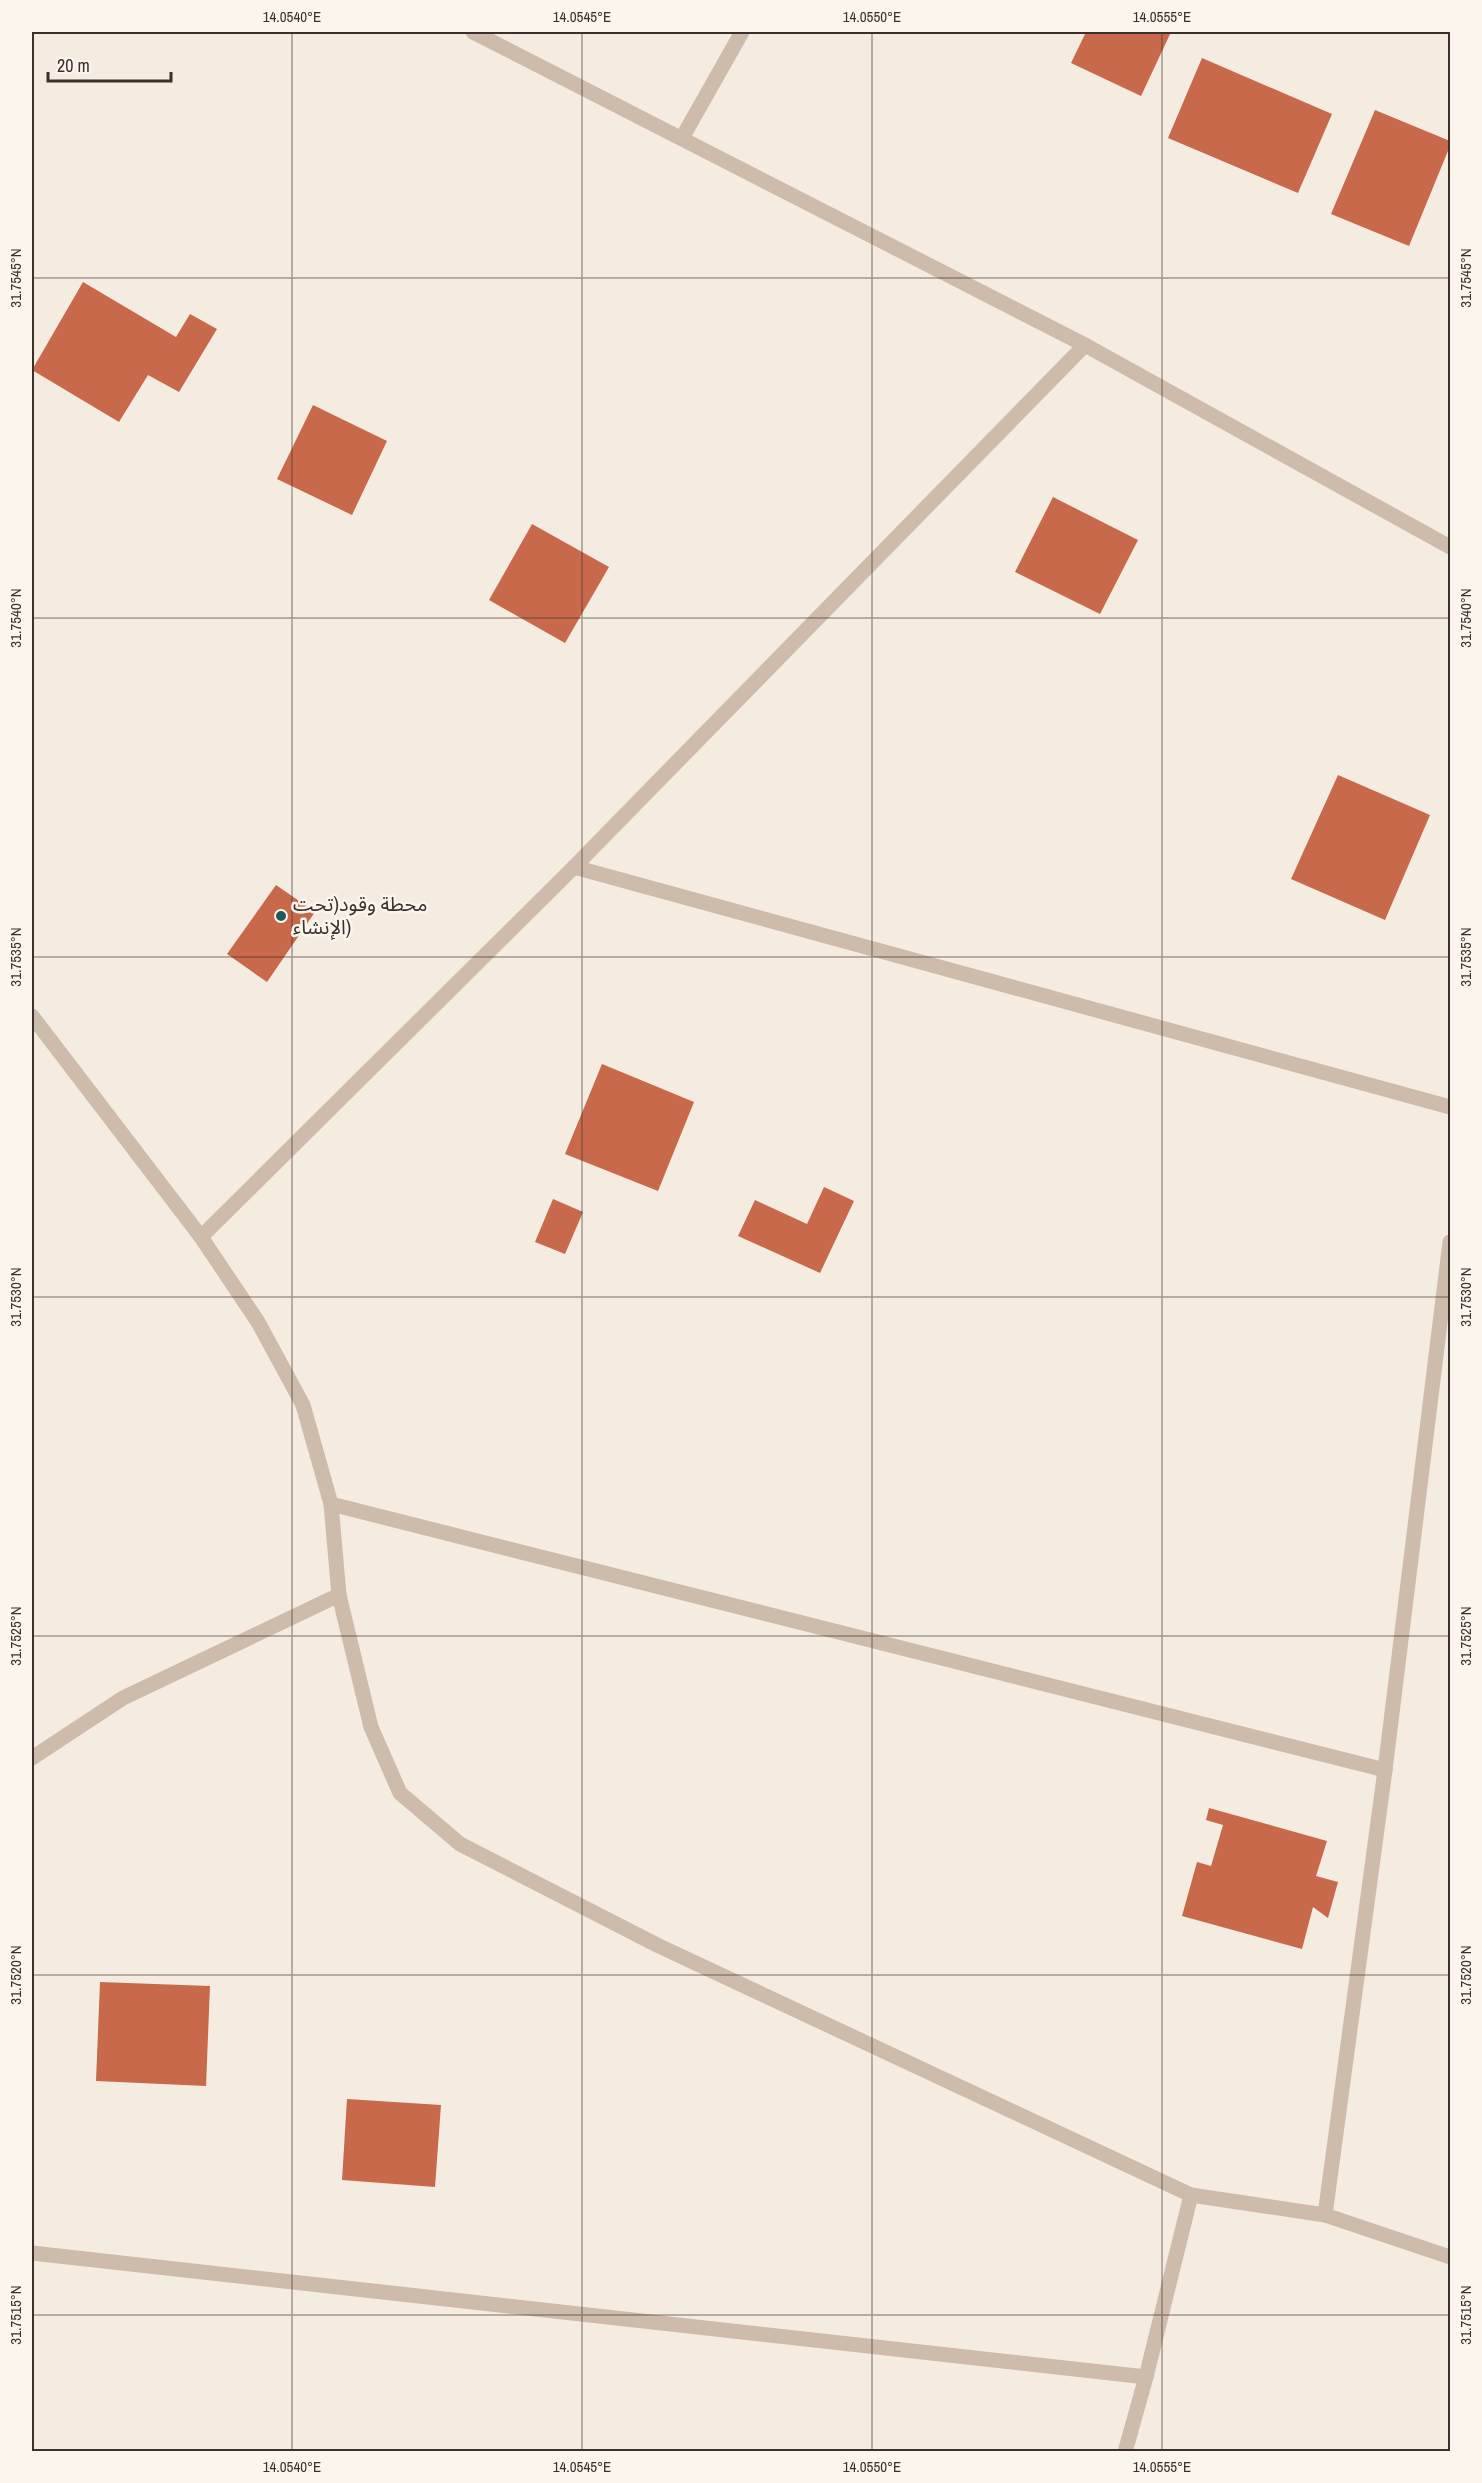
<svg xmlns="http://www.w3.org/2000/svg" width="1482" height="2483" viewBox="0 0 1482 2483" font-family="'Archivo Narrow','Noto Sans Arabic',sans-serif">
	<rect width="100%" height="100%" fill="#f4ebe1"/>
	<g fill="#c8694b">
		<path d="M1086,32H1171L1141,96L1071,63Z"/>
		<path d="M1202,58L1332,114L1298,193L1168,138Z"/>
		<path d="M1375,110L1450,141V146L1409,246L1331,214Z"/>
		<path d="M83,282L176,337L190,314L217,329L179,392L148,375L119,422L32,370Z"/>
		<path d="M313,405L387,441L352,515L277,479Z"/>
		<path d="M1053,497L1138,540L1100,614L1015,572Z"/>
		<path d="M532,524L609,567L565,643L489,600Z"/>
		<path d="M1338,775L1430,815L1385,920L1291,879Z"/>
		<path d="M276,885L315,912L267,982L227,954Z"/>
		<path d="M602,1064L694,1102L658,1191L565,1154Z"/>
		<path d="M824,1187L854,1201L820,1273L738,1236L755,1200L807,1224Z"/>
		<path d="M553,1199L583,1212L565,1254L535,1242Z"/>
		<path d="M1209,1808L1327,1841L1316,1876L1338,1882L1328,1918L1313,1907L1302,1949L1182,1916L1197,1862L1211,1866L1223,1825L1206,1820Z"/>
		<path d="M100,1982L210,1986L206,2086L96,2081Z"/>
		<path d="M347,2099L441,2105L435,2187L342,2180Z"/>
	</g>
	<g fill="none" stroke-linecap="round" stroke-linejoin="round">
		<g stroke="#cdbbac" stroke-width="15">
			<path d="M473,32L1085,345L1450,547"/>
			<path d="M682,138L742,32"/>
			<path d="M574,867L1450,1107"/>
			<path d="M32,1016L201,1237L258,1322L303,1405L331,1504L339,1595L371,1727L400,1793L460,1844L659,1946L1191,2195L1325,2215L1450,2257"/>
			<path d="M201,1237L574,867L1085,345"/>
			<path d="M331,1504L1385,1770"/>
			<path d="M32,1758L123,1698L339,1595"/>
			<path d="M1325,2215L1385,1770L1450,1242"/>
			<path d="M32,2253L1146,2377"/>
			<path d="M1125,2452L1146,2377L1191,2195"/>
		</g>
	</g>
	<path fill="none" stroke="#3b302b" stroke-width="1.5" stroke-opacity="0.45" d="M292,32V2452M582,32V2452M872,32V2452M1162,32V2452M32,278H1450M32,618H1450M32,957H1450M32,1297H1450M32,1636H1450M32,1975H1450M32,2315H1450"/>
	<circle fill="#1f5a5e" stroke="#fbf5ee" stroke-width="2" cx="281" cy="916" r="6"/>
	<g text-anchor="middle" stroke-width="5" stroke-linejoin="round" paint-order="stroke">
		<g font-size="20" fill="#3b302b" stroke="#fbf5ee" text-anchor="start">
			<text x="293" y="911">محطة وقود(تحت<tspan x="293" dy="23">الإنشاء)</tspan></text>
		</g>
	</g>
	<rect width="1482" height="2483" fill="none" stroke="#fbf5ee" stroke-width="66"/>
	<path d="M48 72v9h123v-9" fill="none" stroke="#3b302b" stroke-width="3"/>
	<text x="57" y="72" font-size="18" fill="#3b302b" stroke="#fbf5ee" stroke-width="4.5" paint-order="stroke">20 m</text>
	<rect x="33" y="33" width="1416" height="2417" fill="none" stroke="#3b302b" stroke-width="2"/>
	<g font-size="15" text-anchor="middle" fill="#3b302b">
		<text x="292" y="22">14.0540°E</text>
		<text x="582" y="22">14.0545°E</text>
		<text x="872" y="22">14.0550°E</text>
		<text x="1162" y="22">14.0555°E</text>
		<text transform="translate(16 278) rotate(-90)" y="5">31.7545°N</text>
		<text transform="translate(1466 278) rotate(-90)" y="5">31.7545°N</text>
		<text transform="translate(16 618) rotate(-90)" y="5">31.7540°N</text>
		<text transform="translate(1466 618) rotate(-90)" y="5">31.7540°N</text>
		<text transform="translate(16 957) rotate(-90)" y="5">31.7535°N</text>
		<text transform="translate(1466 957) rotate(-90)" y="5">31.7535°N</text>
		<text transform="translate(16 1297) rotate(-90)" y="5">31.7530°N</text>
		<text transform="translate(1466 1297) rotate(-90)" y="5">31.7530°N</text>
		<text transform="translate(16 1636) rotate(-90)" y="5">31.7525°N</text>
		<text transform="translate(1466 1636) rotate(-90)" y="5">31.7525°N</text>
		<text transform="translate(16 1975) rotate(-90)" y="5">31.7520°N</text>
		<text transform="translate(1466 1975) rotate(-90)" y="5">31.7520°N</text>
		<text transform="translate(16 2315) rotate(-90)" y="5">31.7515°N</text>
		<text transform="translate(1466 2315) rotate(-90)" y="5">31.7515°N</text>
		<text x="292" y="2472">14.0540°E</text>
		<text x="582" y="2472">14.0545°E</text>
		<text x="872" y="2472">14.0550°E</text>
		<text x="1162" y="2472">14.0555°E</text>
	</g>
</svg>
